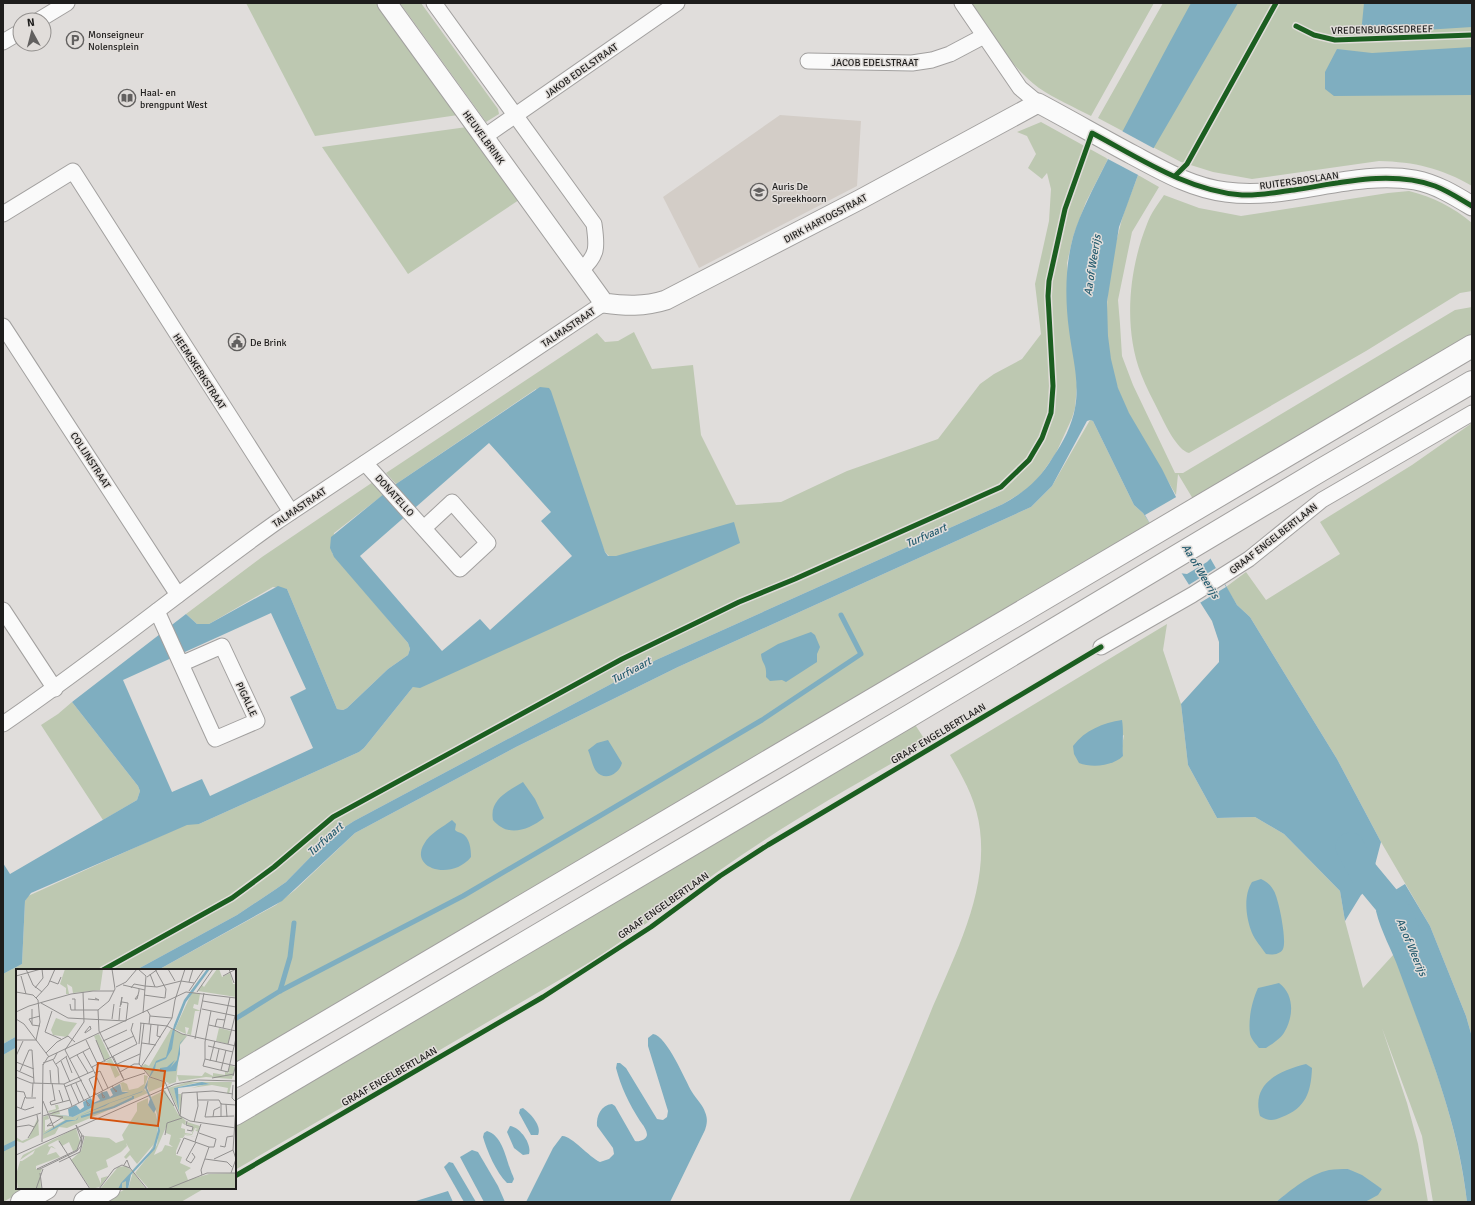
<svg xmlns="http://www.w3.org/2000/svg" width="1475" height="1205" viewBox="0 0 1475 1205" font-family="Signika,sans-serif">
	<rect width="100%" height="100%" fill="#e0dddb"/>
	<path fill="#d3cdc7" d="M780,115L861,121L857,186L699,268L663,197Z"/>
	<g fill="#bdc8b1" fill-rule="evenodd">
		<path d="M246,3H378L458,115L315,136Z"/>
		<path d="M400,3H421L498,109L499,114L486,122Z"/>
		<path d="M968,3H1154L1091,116C1074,107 1055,99 1039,88C1010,66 989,32 968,3Z"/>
		<path d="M1163,3H1472V186C1441,168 1415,162 1379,161L1252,179L1213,172L1181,162L1098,118Z"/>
		<path d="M1041,122L1108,159L1086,202L1073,237L1067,263L1077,386L1075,408L1072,418L1056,453L1040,476L1029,488L1003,504L656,660L354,821L331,836L286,882L276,889L237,915L136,970H17V1036L3,1044V974L22,964L25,901L28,896L187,824H199L359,752L364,748L413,687L616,556L610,557L605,552L536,389L396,484L386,473L597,333L605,342L618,341L634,332L652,369L693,365L701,435L736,505L781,502L847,471L938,439L980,384L994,374L1022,359L1041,334L1035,284L1049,221L1051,189L1047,173L1042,179L1028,168L1036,154L1027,136L1017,132Z"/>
		<path d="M467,127L519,200L408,274L322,147Z"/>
		<path d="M1138,175L1159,187L1132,232L1118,300L1120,324L1122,356L1133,385L1175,473H1183L1455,310L1472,307V335L1193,499L1178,474L1176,495C1161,468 1144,442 1129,414C1099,358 1103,286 1120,227C1124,209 1132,192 1138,175Z"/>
		<path d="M1409,191C1433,197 1453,207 1472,223V291L1460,293L1366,351L1189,453C1177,450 1165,424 1159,412C1153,400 1146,387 1141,374C1123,327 1129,269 1147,224C1151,213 1158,204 1164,195L1199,208L1241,216L1388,193Z"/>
		<path d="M1090,420L1093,421L1134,505L1143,513L1151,525L235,1067V970H158L276,905L295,890L355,833L516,747L678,667L1031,507L1052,486Z"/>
		<path d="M1472,423V1037L1466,1016L1430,926L1381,842L1337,759L1250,617L1237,605L1226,587L1246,572L1266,600L1340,554L1320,522L1412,465Z"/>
		<path d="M373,482L383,495L334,533L332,553L408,643L410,649L408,655L388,669L347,708L343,710L337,709L287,589L273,587L209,624H197L186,614L262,557Z"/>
		<path d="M1167,624L1163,650L1181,704L1188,765L1217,818L1255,817L1284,834L1340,891L1345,921L1363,988L1394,954C1423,1036 1457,1115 1467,1202H1433L1422,1136L1382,1028L1407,1103L1418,1144L1428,1202H1365L1382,1189L1348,1169C1320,1172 1298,1184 1276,1202H849C877,1140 904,1078 929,1016C953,958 988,895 980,830C977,802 964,779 950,755ZM1124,735L1122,746L1123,756L1079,763Z"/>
		<path d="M72,702L138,786L140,791L137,800L103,820L41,725L58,714Z"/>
		<path d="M914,723L927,743C872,775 816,806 763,841C706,878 653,920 597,958L235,1170V1124Z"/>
		<path d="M17,1047V1188H28L3,1202V1055Z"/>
		<path d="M127,1188H205L181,1202H103Z"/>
	</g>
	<g fill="#7faec0" fill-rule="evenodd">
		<path d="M1191,3H1238L1138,175L1119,227L1107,302L1108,336L1111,359L1118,388L1129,413L1162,469L1181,507L1237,605L1250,617L1337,759L1381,842L1369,888L1361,895L1345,921L1340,891L1284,834L1255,817L1217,818L1188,765L1181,704L1219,662V642L1212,621L1151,525L1143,513L1134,505L1093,421L1090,420L1087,421L1052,486L1031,507L678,667L516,747L355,833L282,901L158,970H136L237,915L276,889L286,882L331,836L354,821L656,660L1003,504C1025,492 1040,479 1053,457C1063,443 1072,425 1075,408C1080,382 1072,355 1069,330C1065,299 1065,267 1073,237C1081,211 1094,187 1106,163C1134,109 1162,56 1191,3Z"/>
		<path d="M1364,3H1472V27L1361,34Z"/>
		<path d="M1472,47V95L1334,96L1325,89V72L1337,49L1372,53Z"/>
		<path d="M540,387L549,388L551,391L605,552L608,556H616L734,522L740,543L420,688L413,687L364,748L359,752L199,824L187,825L31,893L25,901L22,964L3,974V863L10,874L137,800L140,791L138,786L72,702L186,614L197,624H209L278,586L287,589L337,709L343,710L347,708L388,669L408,655L410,649L408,643L334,557L330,548L331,537L396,484ZM489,443L551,512L541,521L572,556L490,630L480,619L442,651L360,556ZM271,613L306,689L290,697L313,748L210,796L202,779L172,792L123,680Z"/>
		<path d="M811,632L815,635L820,647L817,654V662L786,682L782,680L770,681L766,677C767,663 762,665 761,654L778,644Z"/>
		<path d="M1122,720C1124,733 1122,744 1123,756C1113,766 1092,768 1079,763L1074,754L1073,746C1085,730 1103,723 1122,720Z"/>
		<path d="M608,740L622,763C619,774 605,782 596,771C592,765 591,757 588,750L597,743Z"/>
		<path d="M523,782L535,799L544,818C528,830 508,838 493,820C489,800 508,791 523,782Z"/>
		<path d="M452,820L456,824L455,830C457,832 459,832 461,833C470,837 471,849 471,857C452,881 409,869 424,844C430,833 443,827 452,820Z"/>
		<path d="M1261,879C1267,882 1271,885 1274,891C1279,900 1287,941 1283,949C1280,955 1271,955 1266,954C1262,948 1255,940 1252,933C1246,918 1243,896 1252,882Z"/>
		<path d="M1405,884L1430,926L1466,1016L1472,1037V1202H1467C1458,1120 1427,1047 1399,970C1392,950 1381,932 1376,911L1384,897Z"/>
		<path d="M1279,983C1294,994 1294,1015 1285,1031C1282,1038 1272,1044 1266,1048H1259C1256,1044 1251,1039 1250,1034C1248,1019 1252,1001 1258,988Z"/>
		<path d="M653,1034C667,1036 685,1080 692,1092C696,1099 703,1105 705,1112C708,1119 707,1124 705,1130L670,1202H526L553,1148L562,1136C571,1135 589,1157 600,1162L609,1159L614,1154L613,1148L597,1126C596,1116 601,1105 612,1104L615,1106L635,1141C639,1142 646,1140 647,1135C647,1130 643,1125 640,1121C629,1104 621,1087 616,1068L617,1063H620L626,1068L657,1119L663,1120L667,1117L668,1111L648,1046V1038Z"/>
		<path d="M17,1036V1047L3,1055V1044Z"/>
		<path d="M1306,1064L1312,1068C1311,1092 1306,1108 1282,1117C1273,1121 1268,1121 1260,1116C1251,1083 1279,1071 1306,1064Z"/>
		<path d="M523,1108C531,1114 542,1126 538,1135H531L519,1113L520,1109Z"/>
		<path d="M510,1126C520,1127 532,1144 529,1154L523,1155L514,1148L507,1132Z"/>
		<path d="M487,1131C504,1136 506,1162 513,1176L514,1179L512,1183H507C496,1172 487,1151 483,1137L484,1133Z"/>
		<path d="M472,1150L478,1152L498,1186L505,1202H484L460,1157Z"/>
		<path d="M449,1162L453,1163L476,1202H464L444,1167Z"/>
		<path d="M1348,1169L1362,1175L1382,1189L1378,1195L1365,1202H1276C1291,1190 1310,1174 1329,1170C1335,1169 1342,1169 1348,1169Z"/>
		<path d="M448,1191L453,1202L416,1201Z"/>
	</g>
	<g fill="#e0dddb">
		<path d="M1120,130L1155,149L1140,176L1106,158Z"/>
		<path d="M1178,496L1212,557L1207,562L1187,574L1179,573L1145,515Z"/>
		<path d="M1216,568L1226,587L1198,604L1187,586Z"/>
	</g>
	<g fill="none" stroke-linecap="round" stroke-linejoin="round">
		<g stroke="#7faec0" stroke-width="5">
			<path d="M280,991L290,957L294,923"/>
			<path d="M235,1019L280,991L463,896L603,814L762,720L861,654L841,615"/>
			<path d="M3,1149L17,1142"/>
		</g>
		<path stroke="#7faec0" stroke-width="29" d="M1350,847L1364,873L1398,914L1405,931"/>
		<defs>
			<g id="minor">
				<path d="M434,3L594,224C597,246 599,255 580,271"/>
				<path d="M962,3L1020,88L1038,103"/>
				<path d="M39,20L67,3"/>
				<path d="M3,42L20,32"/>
				<path d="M808,61L912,63L932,60L950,54L984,36"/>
				<path d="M484,137L677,3"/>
				<path d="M3,214L73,171L291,512"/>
				<path d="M3,326L178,595"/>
				<path d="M365,463L460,569L488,543L452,502L424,528"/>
				<path d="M3,610L55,689"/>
				<path d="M157,611L215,739L257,721L222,646L181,664"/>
				<path d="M1101,647L1192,595L1249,559L1322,500L1472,413"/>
				<path d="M3,724C97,660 185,587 278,521L604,303"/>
			</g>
			<path id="tertiary" d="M387,3L604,303C625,306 644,307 666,300L861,199L1038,103C1070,120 1101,138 1133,155C1163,171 1192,188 1226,192C1288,201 1353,169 1415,180C1436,184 1454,195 1472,206"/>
			<g id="primary">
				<path d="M235,1076L1472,346"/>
				<path d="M235,1114L911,715L1321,470L1472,382"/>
				<path d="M22,1202L46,1188"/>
				<path d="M85,1202L109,1188"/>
			</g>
		</defs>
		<use href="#minor" stroke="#a2a09f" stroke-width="17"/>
		<use href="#tertiary" stroke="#a2a09f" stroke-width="21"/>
		<use href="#primary" stroke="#a2a09f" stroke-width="24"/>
		<use href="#minor" stroke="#fafafa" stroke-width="15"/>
		<use href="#tertiary" stroke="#fafafa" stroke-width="19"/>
		<use href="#primary" stroke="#fafafa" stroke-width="22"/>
		<defs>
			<g id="cycleway">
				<path d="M1296,26L1314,35L1335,40L1472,35"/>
				<path d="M1175,176L1187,164L1276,3"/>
				<path d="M103,970L232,898L274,867L333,817L622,659L739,602L795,579L1001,487L1029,460L1042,438L1051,413L1053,386L1048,296L1049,281L1065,209L1092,133C1139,158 1188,191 1242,195C1260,196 1277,192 1294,190C1340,183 1390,170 1435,186C1448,191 1460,199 1472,206"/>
				<path d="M235,1176L543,997L651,927L720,876L768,845L1101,647"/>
			</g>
		</defs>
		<use href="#cycleway" stroke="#e1ddda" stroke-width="8"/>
		<use href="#cycleway" stroke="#1b5e20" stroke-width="5"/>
	</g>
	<defs>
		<symbol id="parking-ring" viewBox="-11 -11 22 22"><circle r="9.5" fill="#e1ddda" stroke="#62605f" stroke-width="1.5"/><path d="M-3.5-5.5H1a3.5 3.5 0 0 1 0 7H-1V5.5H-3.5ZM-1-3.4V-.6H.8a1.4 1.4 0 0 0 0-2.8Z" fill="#62605f"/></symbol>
		<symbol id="library-ring" viewBox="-11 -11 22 22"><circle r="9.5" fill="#e1ddda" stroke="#62605f" stroke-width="1.5"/><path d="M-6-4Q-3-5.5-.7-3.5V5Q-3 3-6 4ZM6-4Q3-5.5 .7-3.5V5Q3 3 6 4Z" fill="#62605f"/></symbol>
		<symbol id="school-ring" viewBox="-11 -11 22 22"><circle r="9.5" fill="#e1ddda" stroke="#62605f" stroke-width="1.5"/><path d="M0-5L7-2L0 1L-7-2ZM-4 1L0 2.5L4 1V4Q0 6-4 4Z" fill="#62605f"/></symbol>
		<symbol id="civic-ring" viewBox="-11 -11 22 22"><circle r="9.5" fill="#e1ddda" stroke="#62605f" stroke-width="1.5"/><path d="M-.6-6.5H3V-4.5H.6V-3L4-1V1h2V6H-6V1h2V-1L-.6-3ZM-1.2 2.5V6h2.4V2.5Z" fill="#62605f"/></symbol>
	</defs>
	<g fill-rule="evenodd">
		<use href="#parking-ring" x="65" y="30" width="20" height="20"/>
		<use href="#library-ring" x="117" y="88" width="20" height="20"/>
		<use href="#school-ring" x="749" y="182" width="20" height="20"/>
		<use href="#civic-ring" x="227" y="332" width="20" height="20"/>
	</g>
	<g text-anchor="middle" stroke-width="3" stroke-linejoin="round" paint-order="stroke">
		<g font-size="10" fill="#1e1d1c" stroke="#e1ddda">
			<text transform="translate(1382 29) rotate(-1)" y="4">VREDENBURGSEDREEF</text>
			<text x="875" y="66">JACOB EDELSTRAAT</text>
			<text transform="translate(581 70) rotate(-35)" y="4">JAKOB EDELSTRAAT</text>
			<text transform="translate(484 137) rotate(54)" y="4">HEUVELBRINK</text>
			<text transform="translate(1299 180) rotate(-8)" y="4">RUITERSBOSLAAN</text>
			<text transform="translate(825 218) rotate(-28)" y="4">DIRK HARTOGSTRAAT</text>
			<text transform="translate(568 327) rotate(-34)" y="4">TALMASTRAAT</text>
			<text transform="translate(200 371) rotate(57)" y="4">HEEMSKERKSTRAAT</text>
			<text transform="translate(91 460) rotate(57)" y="4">COLIJNSTRAAT</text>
			<text transform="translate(395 495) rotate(48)" y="4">DONATELLO</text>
			<text transform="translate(299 507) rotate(-34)" y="4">TALMASTRAAT</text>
			<text transform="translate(1273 538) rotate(-38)" y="4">GRAAF ENGELBERTLAAN</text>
			<text transform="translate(247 699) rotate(65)" y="4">PIGALLE</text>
			<text transform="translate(938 733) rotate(-31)" y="4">GRAAF ENGELBERTLAAN</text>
			<text transform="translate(663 905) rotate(-35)" y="4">GRAAF ENGELBERTLAAN</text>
			<text transform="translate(389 1076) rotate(-30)" y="4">GRAAF ENGELBERTLAAN</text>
		</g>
		<g font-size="10" fill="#1e1d1c" stroke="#e1ddda" text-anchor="start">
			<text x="88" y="38">Monseigneur<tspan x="88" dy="12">Nolensplein</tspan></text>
			<text x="140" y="96">Haal- en<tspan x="140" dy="12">brengpunt West</tspan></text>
			<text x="772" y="190">Auris De<tspan x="772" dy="12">Spreekhoorn</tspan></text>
			<text x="250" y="346">De Brink</text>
		</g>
		<g font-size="11" font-style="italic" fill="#255c6f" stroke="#e1ddda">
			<text transform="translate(1092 265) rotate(-81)" y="4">Aa of Weerijs</text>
			<text transform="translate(926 535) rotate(-24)" y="4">Turfvaart</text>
			<text transform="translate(1201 571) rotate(59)" y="4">Aa of Weerijs</text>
			<text transform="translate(631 670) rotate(-28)" y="4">Turfvaart</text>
			<text transform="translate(325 839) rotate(-42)" y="4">Turfvaart</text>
			<text transform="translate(1412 947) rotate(67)" y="4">Aa of Weerijs</text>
		</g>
	</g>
	<g transform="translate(16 969)">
		<rect width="220" height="220" fill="#e0dddb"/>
		<path d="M49,0H87L84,21L57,24L56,18L51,15L53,25H50V19L44,15ZM201,0H203L206,8L214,4L217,15H220V28L182,22L186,16L188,18ZM176,23L184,25L182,36L178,35L177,39L185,42H179L175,66L171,65L173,59L169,58L170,65L159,60ZM40,49L48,52L61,54L51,68L37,66L35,61ZM203,59L215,62L212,75L200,72ZM155,60L171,67L164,76L160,113L151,116L153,114L135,108L125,98L129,95L133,97ZM83,65L94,88L89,92L78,67ZM95,89L104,106L99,109L93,94L89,93ZM214,96L219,98L216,110L190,108L163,112L161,106L186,107L189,103L197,107V104L209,106V103L215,104L212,103ZM128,106L132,107L128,120L132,124L51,159L43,158L39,165L27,170V148L32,146L33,150L29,151V162L49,151L34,145L38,142L33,144L32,142L40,140L39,136H42L43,140L38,142L43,141L44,145H37L57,148L77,138L78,135L112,122L106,123L105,115L97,118L107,113L111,115L113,121L122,119L128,115ZM133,108L145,111L150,115L146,116H150L133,123L131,116ZM172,113H216L213,125L211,124L212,119L196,116L175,119L194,114H179L158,119L164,143L162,125H165V146L152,119ZM149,121L162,145L170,152L169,156L166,154L165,159L169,160V164L176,165L177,158L170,155L171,153L184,157L182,164L179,172L182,163L179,161L182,160L179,159L176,166L167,165L180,168L169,166L167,169H163L165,170L160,182V186L166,188L164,194L175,199L169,203L172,211L193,205L220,204V220H133L119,204L141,176L144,154L135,128ZM150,158V164L155,166L153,175L157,178L149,176L146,182L138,186ZM132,129V136L140,145L142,156L141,169L135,184L128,191L116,201L132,186L138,175L121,195L114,186L110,190L108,188L114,181L110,174L111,177L105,183L90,191L92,198L80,203L85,215V209L92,207L84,218L75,220L55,191L65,182L69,167L93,169L100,174L108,171L106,166L121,142V134ZM22,148L23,166L7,174L1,172L0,168L6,172L13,169ZM60,159L64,172L61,181L57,182L53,173L46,177L42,171L32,176L33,178L36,177L40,180L35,178L31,186L40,183L44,188L20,197V200H26L24,205L25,220H2L0,206L4,192H6L17,185L19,181L4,191L7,186ZM110,197L116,202L111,208L110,220H84L102,198ZM117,203L130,220H112Z" fill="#bdc8b1" fill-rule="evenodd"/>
		<path d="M191,0H194L170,33L159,60L156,80L150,90L140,94L139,100L132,111L131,119L140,140L138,144L132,136L134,130L129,119L126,123L94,134L89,137L63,147L61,151L51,153L38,160L26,166L50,151H60L63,147L93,134L127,122L140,92L150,88L158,56L168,31ZM170,67L164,75V85L160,102L144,103V99L151,98L159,91L154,99L161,91L164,74ZM186,113L194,115L162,119L163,143L158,119ZM104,115L106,123H113L78,135L77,138L57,148L37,145L53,147L52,140L60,136L64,141L68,138L67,133L75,129L77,134L84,131L81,126L87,123L91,122L94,128L97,126L94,120ZM141,142L144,162L139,180L115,206L112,220H110V212L106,214V220H102L105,214L137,179L142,161Z" fill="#7faec0"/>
		<path fill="none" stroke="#7faec0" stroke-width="2" d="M65,148L98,138L117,129V127"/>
		<path fill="none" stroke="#92908f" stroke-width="1" d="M10,0L17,16L26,23M122,0L130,7L127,44M152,0L159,12M213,0L218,14M134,5L139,18M0,7L25,0M5,7L10,25M207,7L220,0M131,8L142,0M34,12L42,15L45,8M173,13L177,0M107,16L129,21M129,17L141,18L165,12L178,14M100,18L110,13L121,0M19,19L27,9L26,0M115,19L118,15L129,17M173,22L188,0M0,23L17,26L22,31L24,53L20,71M181,23L197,0M122,26L119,30H121L123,22V20M128,26L149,29L150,20L139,0M20,29L32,16L39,0M56,30H59V41M72,30L83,31L79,29M187,32L220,38M25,34L52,49L110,52L112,34L106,33M54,35L55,41H82M104,38L106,28L105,36M16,40V56L24,57M186,40L220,47M82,41L83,62L108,111M82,41L93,32L99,20L96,0M131,41L134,46L133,55M36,42L29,63L45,70M195,42L189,73V90L220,97M0,43L13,37L55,25L77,22H98M134,47L156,49M0,50L8,55L33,88M96,50L98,35M103,51L104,39M117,54L115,61L121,75M124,54L151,57L166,65L220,77M128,54L123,95L134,108L149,113L164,147L174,152L220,159M16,55L13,50L24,47M142,56L141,67L145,68M193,56L220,62M74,57L75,60L69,64V63ZM199,58L201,50L209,51M207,59L214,28M179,70L188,24M0,71H20M70,71L82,96M80,71L89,93M87,72L111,61M126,74L140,76M123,75L125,54M133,75L135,55M212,75L219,47M192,77L217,83M91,80L118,67M49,81L68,53L67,23M49,81L74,129M67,83L76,99M30,84L41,73L52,67L59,73M61,86L72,104M0,87L7,72M97,87L107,109M50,88L56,104M53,90L74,79M189,90L187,97L212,103L220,69M37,91L42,99L43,115M45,92L54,113M194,92L199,72M0,93L18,100M200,93L203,80M27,94L38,90L41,84M40,95L51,87M27,96L32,88L170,23L220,29M99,96L124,85M125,98L156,49L159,31L169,0M0,101L18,109M34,101L35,114M205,101L210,81M4,102L13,81H16L18,114M104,103L118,95H124M79,104L84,102L92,119M79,107L73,110L80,126M217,107L220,95M0,108L15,114L48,115L77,102M196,109L218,105M108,111L129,104M36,114L39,132M60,114L68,132M48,115L56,137M55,116L63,134M217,116L216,129L220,133M96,117L100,123L101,122L98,120M49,118L66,111M43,121L47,133M147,121L158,137M0,122L8,123L10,129H20M87,122L76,98L121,75M86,123V125L87,129L89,128L86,125M16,128L17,114M39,131L34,133L35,136L54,131M70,131L72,137L74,136L71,133M182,131H203L205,135L220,136M27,132L38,159M192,132L189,148L218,147M205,134V148M210,135L211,148M1,138L9,141L18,138M5,140L9,128M33,146L47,148L36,155M27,147L53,139L108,111M164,147L166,124L197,122L217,125M197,148L198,141L204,138M0,152L25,144M171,152L170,156L177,158L176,162L171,161M36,153L31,157L37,156M178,153L182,137L181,123M185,155L179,173L193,178L185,201L186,206M60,156L66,166L65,177L61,182L24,200H21L61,181L65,170ZM0,158L13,156L18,158M183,164L200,170L198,178H193M149,166L151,154L166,149M12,169L22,152L21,146M43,172L74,220M26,173L27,95M204,177L209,178L211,168L217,167M176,184L179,188L175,194L170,191L180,173M161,185L168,169L179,173M0,186L159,115L182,111L220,112M189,190L211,193L216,198M198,190L217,181M43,193L64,183L68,167H65M108,196L111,191L114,199M24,204L26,220M215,204L220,190L217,181L220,137M20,220L27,200M83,220L98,200L106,196L114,199L131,220M151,220L191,204H220"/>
		<path fill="#d4530e" fill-opacity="0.15" stroke="#d4530e" stroke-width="2" d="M82,94L149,102L142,157L75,149Z"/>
		<rect width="220" height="220" fill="none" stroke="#1e1d1c" stroke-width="2"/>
	</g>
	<rect width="1475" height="1205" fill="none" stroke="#1e1d1c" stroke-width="8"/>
	<g transform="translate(32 32) rotate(353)"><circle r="19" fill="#e1ddda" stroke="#93908e"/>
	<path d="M0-3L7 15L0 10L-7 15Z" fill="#62605f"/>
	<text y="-6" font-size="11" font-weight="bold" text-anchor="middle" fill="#1e1d1c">N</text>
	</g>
</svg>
